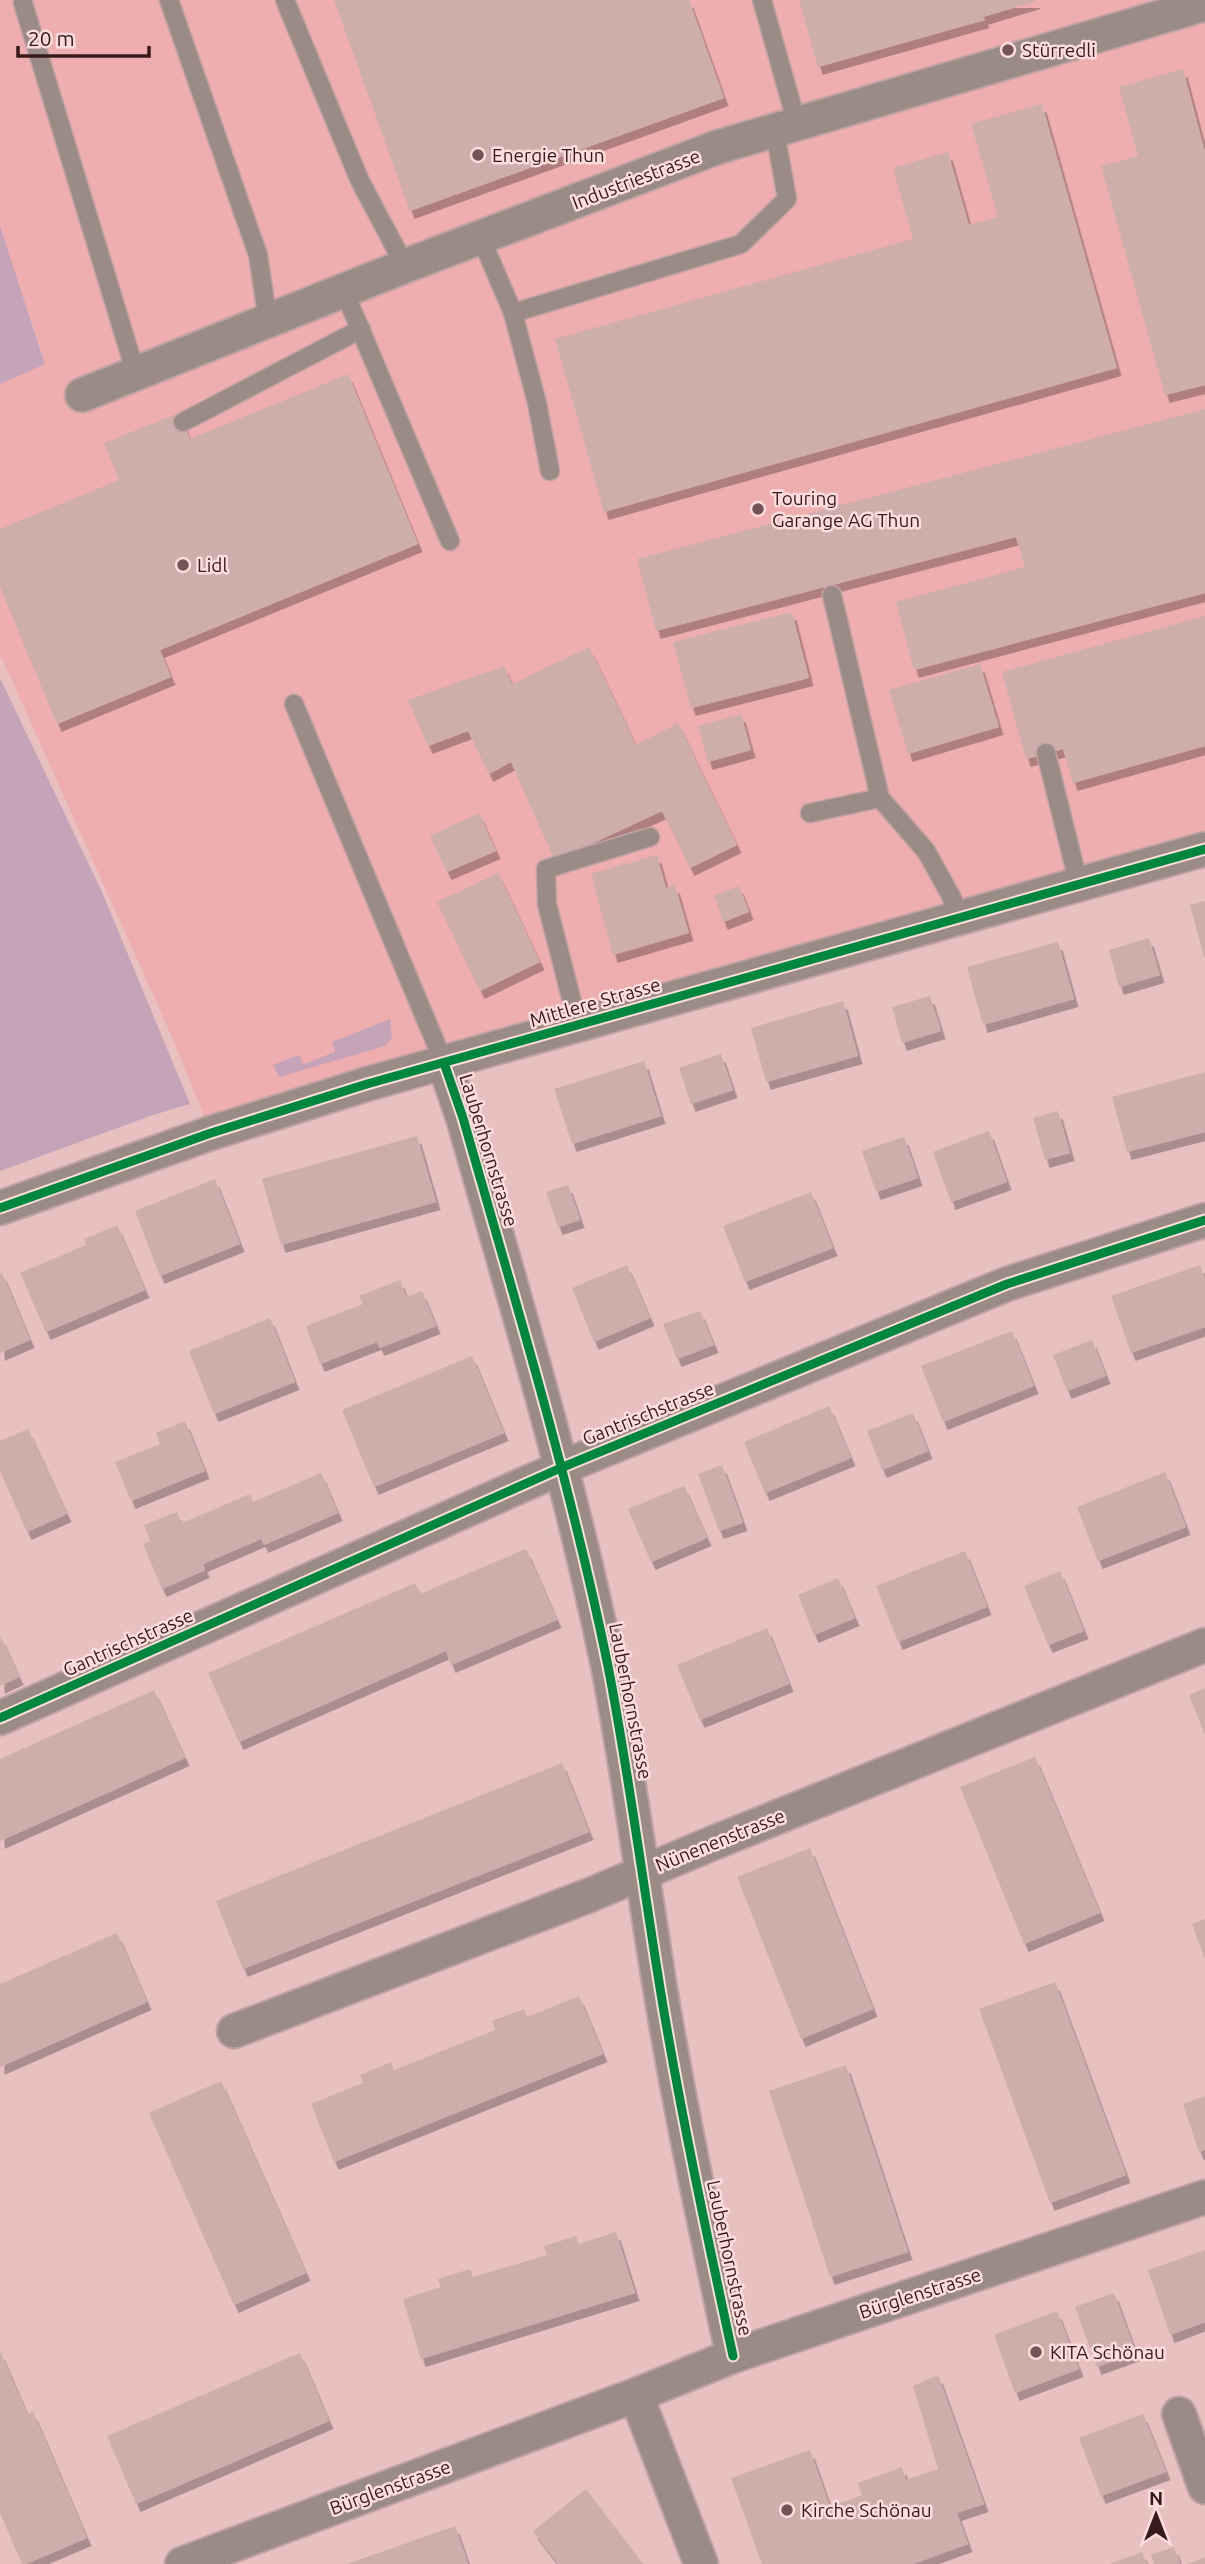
<svg xmlns="http://www.w3.org/2000/svg" width="1205" height="2564" viewBox="0 0 1205 2564" font-family="Ubuntu,sans-serif">
	<defs>
		<filter id="shadow"><feDropShadow dx="4.5" dy="8" stdDeviation="0" flood-color="#0004"/></filter>
	</defs>
	<rect width="100%" height="100%" fill="#e8c0c0"/>
	<path fill="#eeadae" d="M0,0H1205V849L211,1133L168,1028L0,654V384L45,363L0,226Z"/>
	<g fill="#c5a3b8">
		<path d="M0,226L45,364L0,384Z"/>
		<path d="M0,678L102,892L190,1104L153,1115L0,1171Z"/>
		<path d="M390,1019L392,1038L385,1046L279,1077L273,1065L299,1055L304,1064L335,1052L332,1042Z"/>
	</g>
	<g fill="#cdaeaa" filter="url(#shadow)">
		<path d="M334,0H689L724,98L410,211Z"/>
		<path d="M799,0H1036V1L983,17L985,20L818,67Z"/>
		<path d="M1183,69L1205,152V385L1165,395L1101,166L1138,156L1119,87Z"/>
		<path d="M1042,104L1117,368L604,512L555,339L913,239L893,168L948,152L969,225L998,217L971,124Z"/>
		<path d="M348,374L418,544L160,650L171,677L57,724L0,587V529L119,480L104,443L179,413L190,439Z"/>
		<path d="M1205,409V593L914,670L896,602L1025,567L1016,537L656,631L637,559Z"/>
		<path d="M792,612L809,678L691,708L673,642Z"/>
		<path d="M1205,616V746L1073,783L1063,749L1026,759L1002,672Z"/>
		<path d="M589,647L636,745L678,723L737,845L690,868L662,811L555,861L511,762L489,774L468,731L428,746L408,700L504,666L512,684Z"/>
		<path d="M980,664L999,727L908,754L889,690Z"/>
		<path d="M741,714L751,750L708,762L698,726Z"/>
		<path d="M479,813L496,851L447,872L430,836Z"/>
		<path d="M657,855L666,888L675,885L689,933L613,955L591,874Z"/>
		<path d="M498,873L540,962L480,991L437,902Z"/>
		<path d="M739,886L749,912L723,922L714,895Z"/>
		<path d="M1205,901V957H1204L1190,905Z"/>
		<path d="M1149,938L1160,975L1119,987L1109,950Z"/>
		<path d="M1058,942L1074,999L983,1025L967,967Z"/>
		<path d="M930,996L941,1031L902,1043L892,1007Z"/>
		<path d="M843,1001L858,1056L766,1082L751,1028Z"/>
		<path d="M721,1054L733,1090L691,1104L679,1068Z"/>
		<path d="M644,1061L661,1116L572,1144L554,1089Z"/>
		<path d="M1205,1072V1132L1127,1152L1112,1097Z"/>
		<path d="M1058,1111L1070,1153L1045,1160L1033,1118Z"/>
		<path d="M989,1131L1007,1182L951,1202L933,1152Z"/>
		<path d="M417,1136L436,1202L281,1245L262,1179Z"/>
		<path d="M904,1137L918,1178L876,1192L862,1151Z"/>
		<path d="M215,1179L240,1244L160,1276L135,1211Z"/>
		<path d="M568,1185L580,1220L558,1227L546,1192Z"/>
		<path d="M811,1192L833,1248L745,1282L723,1226Z"/>
		<path d="M117,1225L145,1290L46,1332L20,1273L86,1245L84,1239Z"/>
		<path d="M627,1265L650,1318L594,1342L572,1288Z"/>
		<path d="M1200,1265L1205,1279V1327L1131,1353L1111,1296Z"/>
		<path d="M2,1273L30,1340L0,1353V1274Z"/>
		<path d="M400,1280L406,1297L422,1291L436,1326L380,1348L377,1342L320,1364L306,1326L363,1304L359,1296Z"/>
		<path d="M700,1311L714,1345L677,1359L663,1324Z"/>
		<path d="M270,1318L295,1382L214,1414L189,1351Z"/>
		<path d="M1012,1331L1034,1386L943,1422L921,1366Z"/>
		<path d="M1092,1340L1106,1376L1067,1391L1053,1355Z"/>
		<path d="M472,1356L504,1433L374,1487L342,1410Z"/>
		<path d="M829,1406L851,1458L765,1493L744,1442Z"/>
		<path d="M913,1413L928,1451L882,1470L867,1431Z"/>
		<path d="M185,1421L205,1471L131,1501L115,1462L160,1444L156,1433Z"/>
		<path d="M28,1429L67,1514L27,1532L0,1471V1441Z"/>
		<path d="M722,1465L743,1523L719,1531L698,1474Z"/>
		<path d="M1165,1472L1186,1527L1098,1561L1077,1507Z"/>
		<path d="M321,1473L338,1513L264,1545L261,1539L203,1564L205,1570L162,1589L143,1544L150,1541L144,1525L177,1512L182,1523L250,1494L253,1502Z"/>
		<path d="M684,1486L707,1538L651,1562L628,1509Z"/>
		<path d="M526,1549L557,1620L451,1665L446,1651L239,1742L208,1673L415,1583L420,1594Z"/>
		<path d="M965,1551L987,1607L898,1642L876,1586Z"/>
		<path d="M1060,1571L1084,1631L1048,1645L1024,1586Z"/>
		<path d="M838,1578L855,1618L814,1635L798,1595Z"/>
		<path d="M767,1628L789,1684L700,1720L677,1665Z"/>
		<path d="M0,1635L19,1677L0,1686Z"/>
		<path d="M1205,1688V1735L1189,1695Z"/>
		<path d="M154,1690L185,1758L0,1841V1759Z"/>
		<path d="M1035,1757L1100,1913L1024,1944L960,1787Z"/>
		<path d="M562,1763L589,1832L243,1969L216,1901Z"/>
		<path d="M810,1848L873,2009L801,2039L737,1877Z"/>
		<path d="M1205,1919V1959L1192,1924Z"/>
		<path d="M117,1933L147,2002L0,2067V1984Z"/>
		<path d="M1055,1982L1126,2175L1050,2203L979,2009Z"/>
		<path d="M579,1996L603,2054L334,2162L311,2104L363,2083L360,2075L391,2062L394,2070L495,2030L492,2021L524,2009L527,2017Z"/>
		<path d="M846,2065L908,2252L830,2277L769,2091Z"/>
		<path d="M221,2081L306,2273L234,2305L149,2113Z"/>
		<path d="M1205,2096V2150L1199,2152L1183,2104Z"/>
		<path d="M616,2232L635,2293L421,2359L403,2299L441,2287L438,2279L470,2269L473,2277L547,2255L544,2246L576,2236L579,2244Z"/>
		<path d="M1205,2250V2322L1170,2335L1148,2270Z"/>
		<path d="M1114,2293L1136,2353L1097,2367L1075,2307Z"/>
		<path d="M1057,2311L1079,2369L1015,2393L994,2335Z"/>
		<path d="M0,2351L27,2414L33,2412L87,2538L26,2564H22L0,2513Z"/>
		<path d="M300,2353L329,2421L136,2504L107,2436Z"/>
		<path d="M938,2375L984,2504L957,2513L968,2544L913,2564H762L731,2478L810,2450L830,2507L862,2495L858,2483L902,2467L906,2480L938,2469L913,2386Z"/>
		<path d="M1143,2414L1166,2472L1101,2496L1079,2438Z"/>
		<path d="M586,2489L634,2552L643,2564H558L533,2531Z"/>
		<path d="M455,2526L468,2564H347Z"/>
		<path d="M1174,2547L1180,2564H1154L1151,2555Z"/>
		<path d="M1142,2552L1147,2564H1109Z"/>
		<path d="M1205,2557V2564H1188Z"/>
	</g>
	<g fill="none" stroke-linecap="round" stroke-linejoin="round">
		<defs>
			<g id="service">
				<path d="M169,0L258,255L268,321"/>
				<path d="M285,0L360,181L405,266"/>
				<path d="M762,0L797,124"/>
				<path d="M23,3L136,374"/>
				<path d="M481,238L513,313L741,244L787,199L775,131"/>
				<path d="M344,291L450,541"/>
				<path d="M513,313L537,403L550,471"/>
				<path d="M183,422L361,329"/>
				<path d="M832,595L880,798L926,851L951,896L960,918"/>
				<path d="M294,704L444,1063"/>
				<path d="M1046,753L1079,885"/>
				<path d="M810,813L880,798"/>
				<path d="M578,1025L547,904L546,869L650,837"/>
			</g>
			<g id="minor">
				<path d="M82,395L405,266L718,147L1205,4"/>
				<path d="M444,1063L463,1118C515,1300 570,1481 608,1666C630,1779 644,1893 663,2006C683,2124 708,2240 733,2356"/>
				<path d="M0,1208L211,1133L367,1084L1205,849"/>
				<path d="M0,1718L563,1467L1007,1284L1205,1220"/>
				<path d="M234,2031L590,1895L713,1843L1205,1645"/>
				<path d="M636,2395L701,2564"/>
				<path d="M1179,2414L1205,2487"/>
				<path d="M182,2564L636,2395L733,2356L1205,2197"/>
			</g>
		</defs>
		<use href="#service" stroke="#c1a2a2" stroke-width="21"/>
		<use href="#minor" stroke="#c1a2a2" stroke-width="37"/>
		<use href="#service" stroke="#9b8b85" stroke-width="18"/>
		<use href="#minor" stroke="#9b8b85" stroke-width="33"/>
		<defs>
			<g id="cycleway">
				<path d="M444,1063L463,1118C515,1300 570,1481 608,1666C630,1779 644,1893 663,2006C683,2124 708,2240 733,2356"/>
				<path d="M0,1208L211,1133L367,1084L1205,849"/>
				<path d="M0,1718L563,1467L1007,1284L1205,1220"/>
			</g>
		</defs>
		<use href="#cycleway" stroke="#fddddc" stroke-width="13"/>
		<use href="#cycleway" stroke="#00873e" stroke-width="9"/>
	</g>
	<g fill="#755455" stroke="#fddddc" stroke-width="2.5">
		<circle cx="1008" cy="50" r="7"/>
		<circle cx="478" cy="155" r="7"/>
		<circle cx="758" cy="509" r="7"/>
		<circle cx="183" cy="565" r="7"/>
		<circle cx="1036" cy="2352" r="7"/>
		<circle cx="787" cy="2510" r="7"/>
	</g>
	<g text-anchor="middle" stroke-width="5" stroke-linejoin="round" paint-order="stroke">
		<g font-size="19" fill="#371a1b" stroke="#fddddc" text-anchor="start">
			<text x="1022" y="57">Stürredli</text>
			<text x="492" y="162">Energie Thun</text>
			<text x="772" y="505">Touring<tspan x="772" dy="22">Garange AG Thun</tspan></text>
			<text x="197" y="572">Lidl</text>
			<text x="1050" y="2359">KITA Schönau</text>
			<text x="801" y="2517">Kirche Schönau</text>
		</g>
		<g font-size="19" fill="#371a1b" stroke="#fddddc">
			<text transform="translate(636 179) rotate(-21)" y="7">Industriestrasse</text>
			<text transform="translate(595 1002) rotate(-16)" y="7">Mittlere Strasse</text>
			<text transform="translate(489 1150) rotate(73)" y="7">Lauberhornstrasse</text>
			<text transform="translate(648 1413) rotate(-22)" y="7">Gantrischstrasse</text>
			<text transform="translate(128 1642) rotate(-24)" y="7">Gantrischstrasse</text>
			<text transform="translate(631 1701) rotate(79)" y="7">Lauberhornstrasse</text>
			<text transform="translate(720 1840) rotate(-22)" y="7">Nünenenstrasse</text>
			<text transform="translate(730 2258) rotate(78)" y="7">Lauberhornstrasse</text>
			<text transform="translate(920 2293) rotate(-18)" y="7">Bürglenstrasse</text>
			<text transform="translate(390 2487) rotate(-20)" y="7">Bürglenstrasse</text>
		</g>
	</g>
	<g transform="translate(1156 2515)" stroke="#fddddc" stroke-width="5" paint-order="stroke">
	<path d="M0-5L12 26L0 18L-12 26Z" fill="#371a1b"/>
	<text y="-10" font-size="19" font-weight="bold" text-anchor="middle" fill="#371a1b">N</text>
	</g>
	<path d="M18 46v10h131v-10" fill="none" stroke="#371a1b" stroke-width="3.5"/>
	<text x="28" y="46" font-size="21" fill="#371a1b" stroke="#fddddc" stroke-width="5" paint-order="stroke">20 m</text>
</svg>
